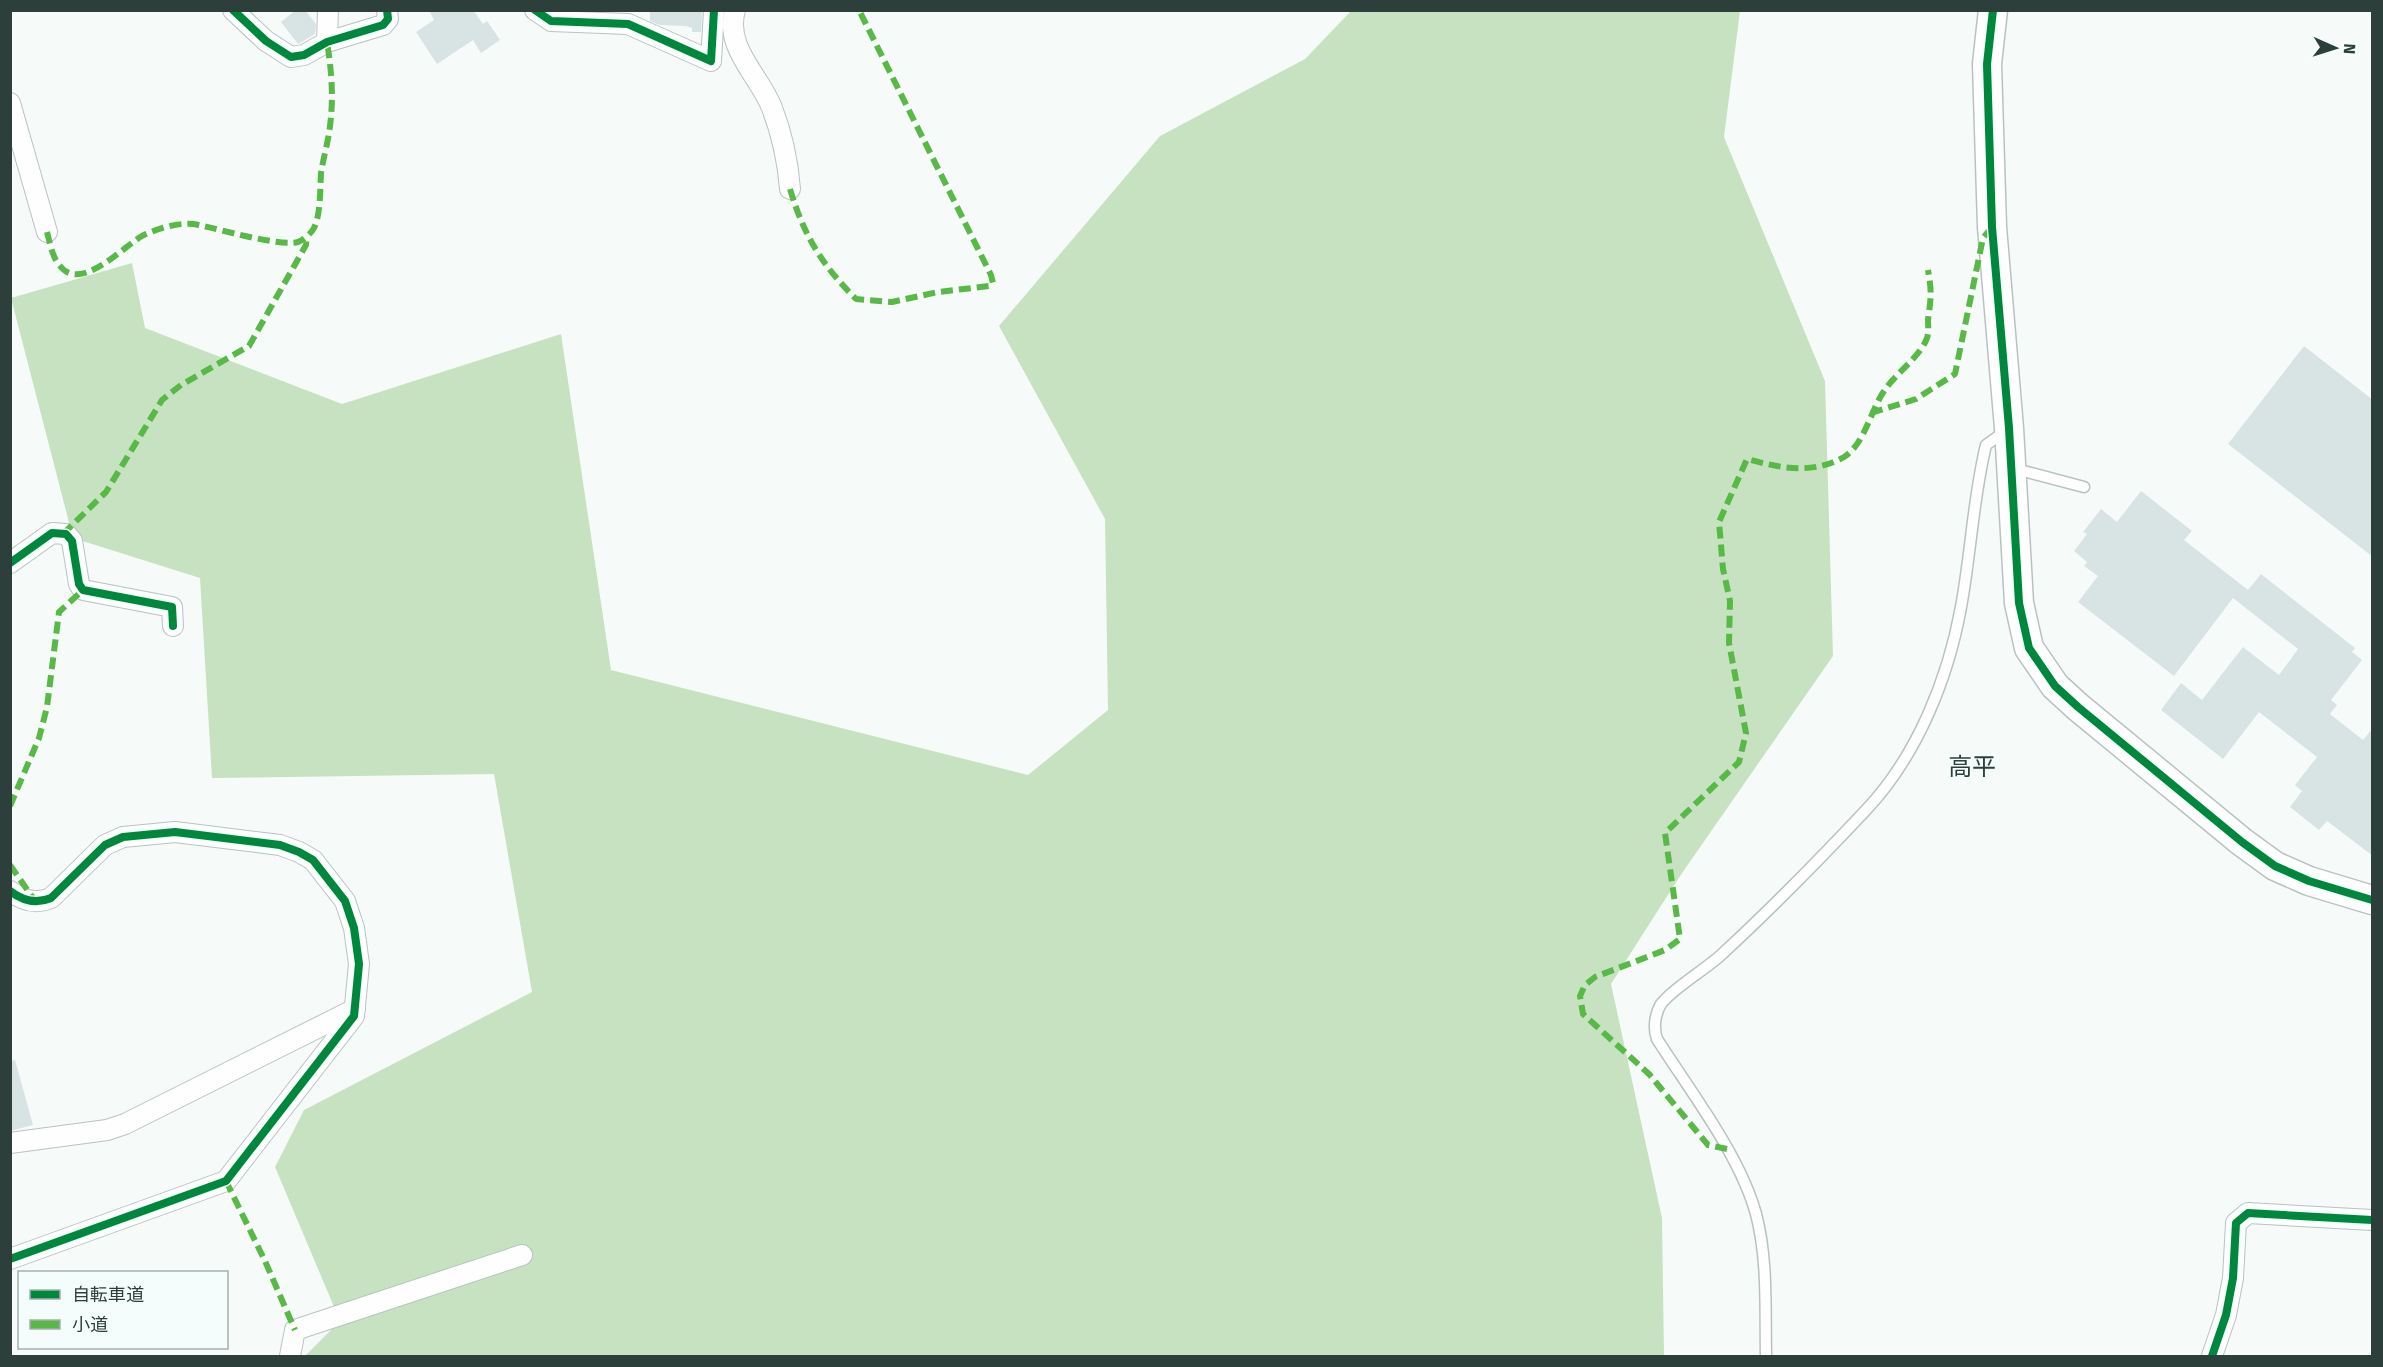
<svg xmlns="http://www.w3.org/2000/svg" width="2383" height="1367" viewBox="0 0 2383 1367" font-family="'Fira Sans','Noto Sans JP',sans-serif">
	<rect width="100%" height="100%" fill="#f6fbfa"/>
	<path fill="#c7e2c1" d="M1351,11H1740L1724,137L1825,381L1833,656L1680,876L1611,984L1662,1218L1664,1356H305L340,1321L275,1167L304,1110L532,992L494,774L212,778L200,578L73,538L11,298L132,263L145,328L342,404L561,334L611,670L1028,775L1108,710L1105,519L999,326L1160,136L1305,59Z"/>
	<g fill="#d8e3e4">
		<path d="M296,10H305L316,24L315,34L298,44L281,22Z"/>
		<path d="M429,10H473L483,24L487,21L500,40L481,53L473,40L437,64L416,32L434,20Z"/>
		<path d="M650,10H702L701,32H692V28L686,26L660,25L650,21Z"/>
		<path d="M2304,346L2373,400V557L2228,444Z"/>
		<path d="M2141,491L2192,531L2184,540L2248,590L2261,574L2355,648L2352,652L2362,660L2331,700L2337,705L2330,714L2363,740L2373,728V856L2327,821L2319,830L2290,807L2302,791L2295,785L2317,757L2259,712L2223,759L2161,710L2181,683L2202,700L2243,647L2279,675L2298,649L2233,598L2174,676L2078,602L2098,576L2084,566L2087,562L2074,551L2087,534L2083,532L2101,509L2117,522Z"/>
		<path d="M15,1060L33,1125L10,1131V1061Z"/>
	</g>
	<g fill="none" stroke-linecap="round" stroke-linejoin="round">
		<defs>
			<g id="lane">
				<path d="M2012,468L2084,487"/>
				<path d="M1766,1356C1765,1310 1768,1259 1756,1214C1740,1155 1690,1091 1657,1039C1653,1028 1655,1014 1661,1004C1672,989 1706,969 1721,955C1771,909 1819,860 1866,810C1917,756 1948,679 1961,607C1971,553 1973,498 1986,445L2007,430"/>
			</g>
			<g id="street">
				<path d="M233,10L266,41L291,57L304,55L327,42L383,25L388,19L387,10"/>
				<path d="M535,10L551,21L628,24L711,61L714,10"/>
				<path d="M735,10C724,48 760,76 772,108C782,134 788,162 790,189"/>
				<path d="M327,42L328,10"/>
				<path d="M10,103L47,232"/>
				<path d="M10,563L52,533L66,534L72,541L79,584L83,590L172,607L173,626"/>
				<path d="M10,891C23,901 37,904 51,898L105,845L123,837L175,832L280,845L299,852L313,860L345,901L354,928L359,964L354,1016L226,1181L10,1259"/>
				<path d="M10,1143L107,1130L125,1124L355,1009"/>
				<path d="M290,1356L295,1330L522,1255"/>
				<path d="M2212,1356L2226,1315L2233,1278L2236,1223L2248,1213L2372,1220"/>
			</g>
			<path id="secondary" d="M1993,10L1987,64L1992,227L2009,428L2019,603L2029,648L2055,686L2078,707L2242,842L2275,866L2309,881L2372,900"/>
		</defs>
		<use href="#lane" stroke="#b8c3c1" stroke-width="13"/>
		<use href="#street" stroke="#b8c3c1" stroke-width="22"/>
		<use href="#secondary" stroke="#b8c3c1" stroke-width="31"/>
		<use href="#lane" stroke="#fefefe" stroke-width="10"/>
		<use href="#street" stroke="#fefefe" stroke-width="20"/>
		<use href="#secondary" stroke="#fefefe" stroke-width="28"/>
		<g stroke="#58b947" stroke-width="6" stroke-dasharray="12 6" stroke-linecap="butt">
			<path d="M790,189C804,236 822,265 856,299L892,302L938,292L989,286L993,283L991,275L859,10"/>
			<path d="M47,232C50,243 52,257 60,266C81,293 124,246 142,236C158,228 181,221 199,225C218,229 281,247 298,242C302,241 309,235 312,231C321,220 320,188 321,173C323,160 327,146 329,133C334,102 332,73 327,42"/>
			<path d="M1871,413L1916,399L1955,374L1983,238L1992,227"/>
			<path d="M63,534L106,492L162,400L181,385L249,346L306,245L307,236"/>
			<path d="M10,806L39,738L47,707L59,612L83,590"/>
			<path d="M10,865L35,901"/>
			<path d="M1727,1149L1708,1145L1649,1074L1583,1014L1580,996L1585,985L1595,977L1665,950L1680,939L1665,833L1739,762L1746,733L1729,643L1730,601L1723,569L1719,522L1747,459C1780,468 1812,475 1844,457C1864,445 1871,410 1884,391C1894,375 1921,356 1927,338C1929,333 1928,325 1928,320C1931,298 1932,292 1928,270"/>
			<path d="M226,1181L265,1261L295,1330"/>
		</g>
		<defs>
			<g id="cycleway">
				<path d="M233,10L266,41L291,57L304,55L327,42L383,25L388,19L387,10"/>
				<path d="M535,10L551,21L628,24L711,61L714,10"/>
				<path d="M1993,10L1987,64L1992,227L2009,428L2019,603L2029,648L2055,686L2078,707L2242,842L2275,866L2309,881L2372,900"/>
				<path d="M10,563L52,533L66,534L72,541L79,584L83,590L172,607L173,626"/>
				<path d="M10,891C23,901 37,904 51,898L105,845L123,837L175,832L280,845L299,852L313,860L345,901L354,928L359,964L354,1016L226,1181L10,1259"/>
				<path d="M2212,1356L2226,1315L2233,1278L2236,1223L2248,1213L2372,1220"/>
			</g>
		</defs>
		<use href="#cycleway" stroke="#f4fdfb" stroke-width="11"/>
		<use href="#cycleway" stroke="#00873e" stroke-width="8"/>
	</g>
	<g text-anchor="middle" stroke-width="4.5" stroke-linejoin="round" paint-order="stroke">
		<g font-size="24" fill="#2c3f3b" stroke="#f4fdfb">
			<text x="1972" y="775">高平</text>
		</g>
	</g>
	<rect width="2383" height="1367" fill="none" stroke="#2c3f3b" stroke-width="24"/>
	<rect x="18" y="1271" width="210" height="78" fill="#f4fdfb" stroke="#a4b1ae" stroke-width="1.5"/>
	<rect x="30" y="1290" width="30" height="9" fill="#00873e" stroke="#a4b1ae" stroke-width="1.5"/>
	<text x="72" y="1301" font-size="18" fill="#2c3f3b">自転車道</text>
	<rect x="30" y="1320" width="30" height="9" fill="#58b947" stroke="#a4b1ae" stroke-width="1.5"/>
	<text x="72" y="1331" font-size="18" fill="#2c3f3b">小道</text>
	<g transform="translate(2335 48) rotate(93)" stroke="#f4fdfb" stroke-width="4.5" paint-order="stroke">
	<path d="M0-4.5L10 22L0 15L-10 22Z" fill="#2c3f3b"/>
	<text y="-9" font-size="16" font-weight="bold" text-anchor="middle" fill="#2c3f3b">N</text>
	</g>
</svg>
